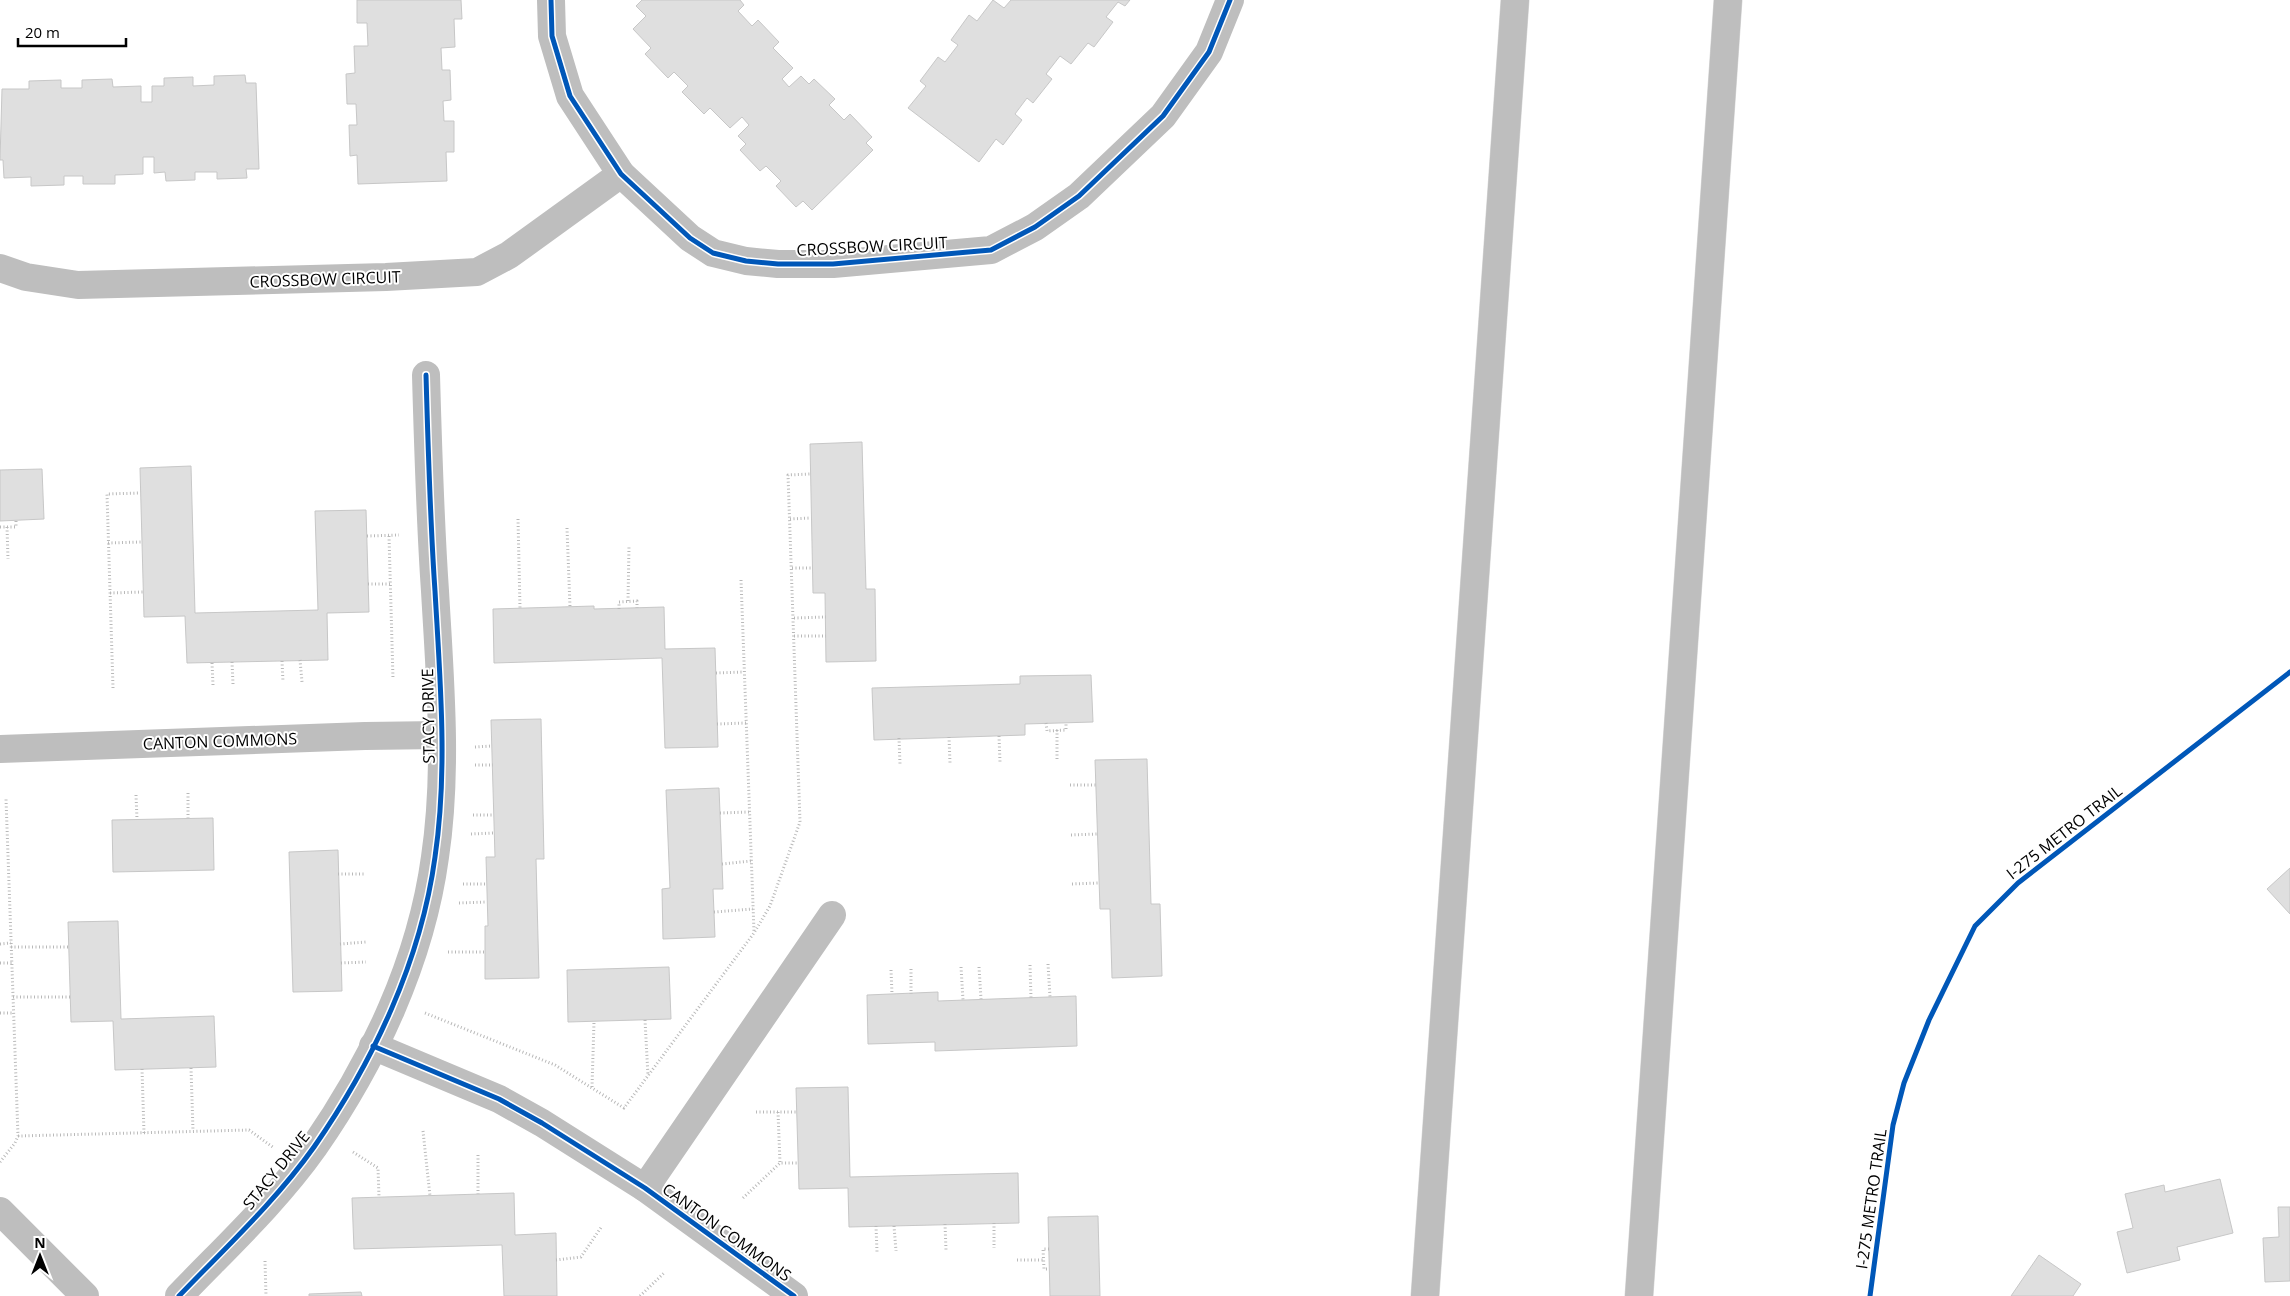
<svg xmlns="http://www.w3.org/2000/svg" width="2290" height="1296" viewBox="0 0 2290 1296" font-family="'Open Sans',sans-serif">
	<rect width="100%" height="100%" fill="#fff"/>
	<g fill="#dfdfdf" stroke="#c7c7c7">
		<path d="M357,0H461L462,19H454L455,47L441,48L442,70H450L451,100L443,101L444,121H454V152H446L447,181L358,184L357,155L350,156L349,125H357L356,104H347L346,74L355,73L354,46H368L367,23H357Z"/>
		<path d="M642,0H740L744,5L738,11L752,26L758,20L779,42L773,48L793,68L782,79L789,87L801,76L809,84L814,79L835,99L829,105L844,120L850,114L872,137L866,143L873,150L812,210L803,201L796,207L776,186L781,181L766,166L760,171L740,150L746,144L738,136L749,125L742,117L730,128L710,108L704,114L682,92L688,86L674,72L668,78L645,54L651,48L633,29L646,16L636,6Z"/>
		<path d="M993,0L1004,8L1011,0H1130L1125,6L1118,2L1106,17L1113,22L1094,47L1088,43L1071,64L1060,56L1046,74L1052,79L1033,103L1027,98L1015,114L1022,120L1003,145L996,139L979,162L908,108L926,86L920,81L938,57L945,62L958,45L951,40L969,15L977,21Z"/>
		<path d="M245,75L246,83H256L259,169H246L247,178L217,179V172H195V180L166,181L165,172L154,173V157H143V174L115,175V184H83V176H64V185L31,186V177L4,178L3,160H0L2,89H29V81L61,80V88H82V80L112,79L113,87L141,86V102H152V86H164V78L193,77V86L214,85V76Z"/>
		<path d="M862,442L866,589H875L876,661L826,662L825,593H813L810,444Z"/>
		<path d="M191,466L195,613L318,610L315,511L366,510L369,612L327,613L328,660L187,663L185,616L144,617L140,468Z"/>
		<path d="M42,469L44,519L0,521V470Z"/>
		<path d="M594,606V609L664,607L665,649L715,648L718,747L665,748L662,658L494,663L493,609Z"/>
		<path d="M1091,675L1093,722L1025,724V735L874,740L872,688L1020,684V676Z"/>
		<path d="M541,719L544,859H536L539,978L485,979V926H488L486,857H495L491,720Z"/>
		<path d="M1147,759L1151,904H1160L1162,976L1112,978L1110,909H1100L1095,760Z"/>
		<path d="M719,788L723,889H713L715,937L663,939L662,889L670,888L666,790Z"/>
		<path d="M213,818L214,870L113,872L112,820Z"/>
		<path d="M338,850L342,991L293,992L289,852Z"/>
		<path d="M2290,868V914L2267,889Z"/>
		<path d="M118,921L121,1019L214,1016L216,1067L115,1070L113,1021L71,1022L68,922Z"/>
		<path d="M669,967L671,1019L568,1022L567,970Z"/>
		<path d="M938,992V1001L1076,996L1077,1046L935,1051V1042L868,1044L867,995Z"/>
		<path d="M848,1087L850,1177L1018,1173L1019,1223L849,1227L848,1188L799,1189L796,1088Z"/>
		<path d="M2220,1179L2233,1233L2177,1247L2180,1260L2127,1273L2117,1232L2133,1228L2125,1194L2164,1185L2165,1192Z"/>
		<path d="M514,1193L515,1235L556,1233L557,1296H504L502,1245L354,1249L352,1198Z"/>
		<path d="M2278,1207H2290V1281L2265,1282L2263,1238L2279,1237Z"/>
		<path d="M1098,1216L1100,1296H1050L1048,1217Z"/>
		<path d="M2039,1255L2081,1284L2073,1296H2011Z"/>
		<path d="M361,1292L362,1296H309V1294Z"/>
	</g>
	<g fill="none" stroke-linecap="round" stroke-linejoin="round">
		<defs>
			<g id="highway">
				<path d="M1425,1296L1515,0"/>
				<path d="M1639,1296L1728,0"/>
			</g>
		</defs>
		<use href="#highway" stroke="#dbdbdb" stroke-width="29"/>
		<g stroke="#b9b9b9" stroke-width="3" stroke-dasharray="1 2.5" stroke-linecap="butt">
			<path d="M518,519L520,608"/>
			<path d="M790,519L811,518"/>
			<path d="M0,527H16V521"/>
			<path d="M7,527L8,559"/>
			<path d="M567,528L570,607"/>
			<path d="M367,536L399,535"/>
			<path d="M389,536L393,679"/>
			<path d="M108,543L141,542"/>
			<path d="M792,568H813"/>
			<path d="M741,580L754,932"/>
			<path d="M368,584H391"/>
			<path d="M110,593L143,592"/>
			<path d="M628,601L629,546"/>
			<path d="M619,609V602L637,601V608"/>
			<path d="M794,618L826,617"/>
			<path d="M794,636H826"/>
			<path d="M300,660L302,682"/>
			<path d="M282,661L283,682"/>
			<path d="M232,662L233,684"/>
			<path d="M212,663L213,685"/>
			<path d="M716,673L744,672"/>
			<path d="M113,688L107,494L140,493"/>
			<path d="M1046,723L1047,731L1066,730V723"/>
			<path d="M717,724L746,723"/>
			<path d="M1057,730V760"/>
			<path d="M999,736L1000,762"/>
			<path d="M949,737L950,763"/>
			<path d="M899,738L900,764"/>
			<path d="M475,747L492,746"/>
			<path d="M475,765H493"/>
			<path d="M1070,785H1096"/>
			<path d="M188,793V818"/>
			<path d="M136,795L137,819"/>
			<path d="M720,813L749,812"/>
			<path d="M473,815H493"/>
			<path d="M471,834L494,833"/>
			<path d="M1071,835L1097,834"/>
			<path d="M722,864L751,861"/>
			<path d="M338,874H365"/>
			<path d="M463,884H487"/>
			<path d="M1072,884L1099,883"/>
			<path d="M459,903L487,902"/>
			<path d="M714,912L753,909"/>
			<path d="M0,944L11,943"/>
			<path d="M340,944L366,942"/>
			<path d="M11,947H69"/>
			<path d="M448,952H485"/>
			<path d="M0,963H12"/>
			<path d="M341,963L366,962"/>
			<path d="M1048,964L1050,997"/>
			<path d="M1030,965L1031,998"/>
			<path d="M961,967L963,1000"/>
			<path d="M979,967L981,999"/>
			<path d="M911,969V994"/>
			<path d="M891,970L892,994"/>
			<path d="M13,997H71"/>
			<path d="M0,1013H13"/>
			<path d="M425,1013L555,1065L624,1108L754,933L770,906L800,822L788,475L810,474"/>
			<path d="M645,1020L648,1076"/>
			<path d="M191,1068L193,1131"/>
			<path d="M142,1069L144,1133"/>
			<path d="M592,1087L594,1022"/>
			<path d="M756,1112H796"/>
			<path d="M778,1112L780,1163"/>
			<path d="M423,1131L430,1196"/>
			<path d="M18,1136L249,1130L274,1148"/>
			<path d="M353,1152L378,1168L379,1197"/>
			<path d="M478,1155V1194"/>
			<path d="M0,1162L15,1143L18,1136L6,799"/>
			<path d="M743,1198L780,1163H798"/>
			<path d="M994,1223V1248"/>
			<path d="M945,1224L946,1250"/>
			<path d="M876,1226L877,1252"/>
			<path d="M894,1226L896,1251"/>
			<path d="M1049,1249H1043L1044,1269H1049"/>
			<path d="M556,1260L581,1257L602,1226"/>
			<path d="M1017,1260H1043"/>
			<path d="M265,1261L266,1296"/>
			<path d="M640,1296L664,1273"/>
		</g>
		<g stroke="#bebebe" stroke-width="28">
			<path d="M551,0L552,36L570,96L621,174L690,238L713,253L746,261L778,264H833L991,250L1035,227L1079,196L1163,116L1209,52L1230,0"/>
			<path d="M0,268L26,277L78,285L386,277L477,272L509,255L621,174"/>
			<path d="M0,749L365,736L440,735"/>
			<path d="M373,1046L499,1099L542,1123L645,1188L794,1296"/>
			<path d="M645,1188L832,915"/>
			<path d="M0,1211L85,1296"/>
			<path d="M179,1296C225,1248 275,1202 314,1147C373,1062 421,961 435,857C448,770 440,679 435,591C430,519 428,447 426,375"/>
		</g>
		<use href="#highway" stroke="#bebebe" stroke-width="28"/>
		<defs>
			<g id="cycleway">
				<path d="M551,0L552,36L570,96L621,174L690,238L713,253L746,261L778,264H833L991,250L1035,227L1079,196L1163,116L1209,52L1230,0"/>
				<path d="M373,1046L499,1099L542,1123L645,1188L794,1296"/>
				<path d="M179,1296C225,1248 275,1202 314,1147C373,1062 421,961 435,857C448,770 440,679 435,591C430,519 428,447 426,375"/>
				<path d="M1870,1296L1893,1125L1904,1083L1929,1020L1975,926L2018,883L2290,672"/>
			</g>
		</defs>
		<use href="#cycleway" stroke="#fff" stroke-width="8"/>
		<use href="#cycleway" stroke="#0057b8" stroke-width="5"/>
	</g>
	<g text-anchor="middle" stroke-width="4" stroke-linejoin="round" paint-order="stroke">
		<g font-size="16" fill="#000" stroke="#fff">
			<text transform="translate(872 246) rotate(-3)" y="6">CROSSBOW CIRCUIT</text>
			<text transform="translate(325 279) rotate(-2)" y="6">CROSSBOW CIRCUIT</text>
			<text transform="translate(428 716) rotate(-91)" y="6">STACY DRIVE</text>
			<text transform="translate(220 741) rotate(-2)" y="6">CANTON COMMONS</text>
			<text transform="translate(2064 832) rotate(-38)" y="6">I-275 METRO TRAIL</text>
			<text transform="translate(276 1170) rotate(-51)" y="6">STACY DRIVE</text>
			<text transform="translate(1871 1199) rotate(-82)" y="6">I-275 METRO TRAIL</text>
			<text transform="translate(727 1232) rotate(36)" y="6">CANTON COMMONS</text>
		</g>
	</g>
	<g transform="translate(40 1256)" stroke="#ffffff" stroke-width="4" paint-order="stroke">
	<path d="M0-4L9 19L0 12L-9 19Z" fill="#000000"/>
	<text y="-8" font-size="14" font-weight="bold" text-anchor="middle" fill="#000000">N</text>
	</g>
	<path d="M18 38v8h108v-8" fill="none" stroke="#000000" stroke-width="2.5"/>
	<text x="25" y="38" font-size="15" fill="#000000" stroke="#ffffff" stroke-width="4" paint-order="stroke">20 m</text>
</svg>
